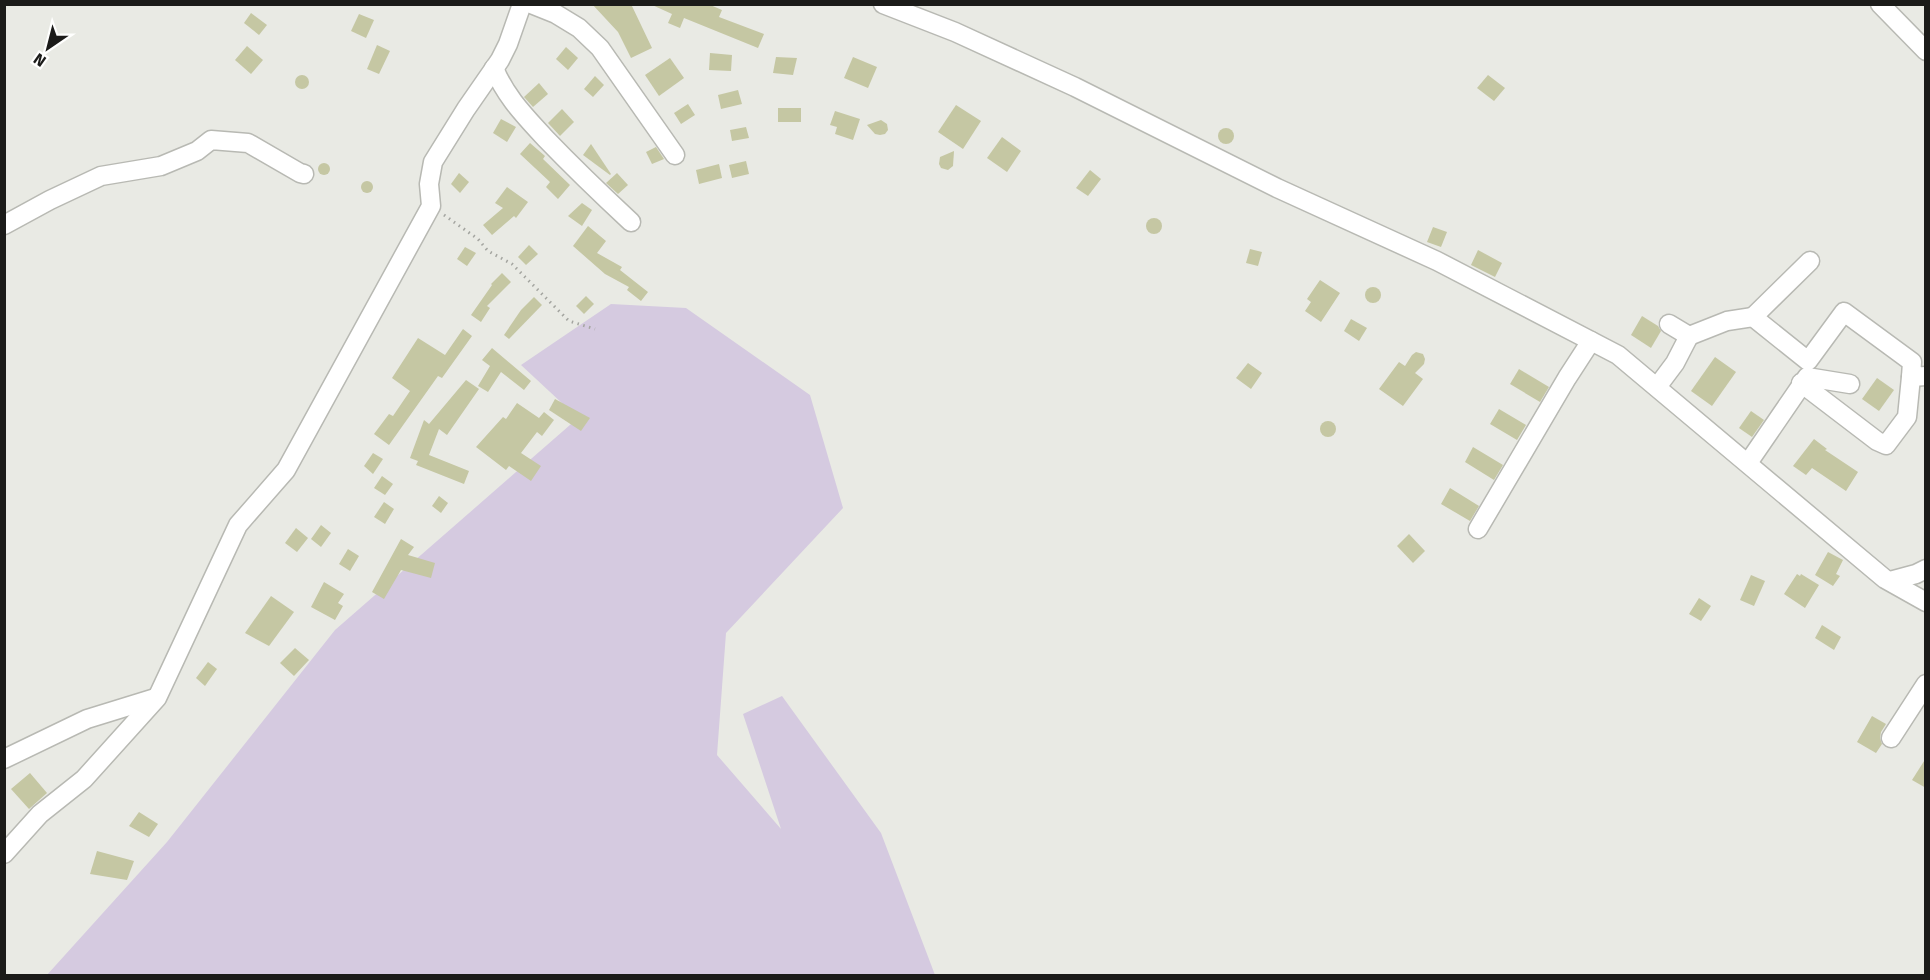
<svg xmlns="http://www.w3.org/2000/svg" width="1930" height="980" viewBox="0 0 1930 980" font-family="'Fira Sans',sans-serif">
	<rect width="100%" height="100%" fill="#e9eae4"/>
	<path fill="#d5cae0" d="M611,304L686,308L810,395L843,508L726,633L717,755L781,829L743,714L782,696L881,833L935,975L46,976L167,842L335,630L578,418L521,365Z"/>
	<g fill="#c5c7a3">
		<path d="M592,4H631L652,48L631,58L618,32Z"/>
		<path d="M650,4H708L722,10L719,17L764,34L758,48L684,18L680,28L668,23L672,14Z"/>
		<path d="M251,13L267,25L259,35L244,23Z"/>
		<path d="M359,14L374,20L366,38L351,31Z"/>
		<path d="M377,45L390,51L379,74L367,69Z"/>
		<path d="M247,46L263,60L251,74L235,60Z"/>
		<path d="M566,47L578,58L568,70L556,59Z"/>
		<path d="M710,53L732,55L731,71L709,70Z"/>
		<path d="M776,57L797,58L793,75L773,73Z"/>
		<path d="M853,57L877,67L868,88L844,78Z"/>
		<path d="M670,58L684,78L659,96L645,75Z"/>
		<circle cx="302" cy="82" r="7"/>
		<path d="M1488,75L1505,88L1494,101L1477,88Z"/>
		<path d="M595,76L604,85L593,97L584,89Z"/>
		<path d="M539,83L548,94L533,107L524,97Z"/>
		<path d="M738,90L742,104L721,109L718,95Z"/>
		<path d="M688,104L695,115L681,124L674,113Z"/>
		<path d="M956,105L981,121L963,149L938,132Z"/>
		<rect x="778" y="108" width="23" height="14"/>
		<path d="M562,109L574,122L560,136L548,123Z"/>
		<path d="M835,111L860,119L853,140L835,134L837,127L830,125Z"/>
		<path d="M501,119L516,127L507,142L493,133Z"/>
		<path d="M881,120L887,124L888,130L885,134L880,135L875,134L867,125Z"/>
		<path d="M746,127L749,138L732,141L730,130Z"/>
		<circle cx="1226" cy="136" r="8"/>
		<path d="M1002,137L1021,151L1007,172L987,158Z"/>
		<path d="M530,143L545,156L543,159L570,185L558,199L546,187L550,182L520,154Z"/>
		<path d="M591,144L611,174L610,175L583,155Z"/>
		<path d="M656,147L664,159L652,164L646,152Z"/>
		<path d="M954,151L953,166L948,170L941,168L939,164L940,157Z"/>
		<path d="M746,161L749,174L732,178L729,165Z"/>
		<circle cx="324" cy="169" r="6"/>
		<path d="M719,164L722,178L699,184L696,170Z"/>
		<path d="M1090,170L1101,179L1088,196L1076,188Z"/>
		<path d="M459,173L469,182L460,193L451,184Z"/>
		<path d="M617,173L628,185L618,194L606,183Z"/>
		<circle cx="367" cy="187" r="6"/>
		<path d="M507,187L528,202L516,218L514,216L492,235L483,225L503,208L495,203Z"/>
		<path d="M582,203L592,210L582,226L568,216Z"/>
		<circle cx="1154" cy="226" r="8"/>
		<path d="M588,226L606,241L597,253L622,267L620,270L648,292L641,301L627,290L629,287L605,274L573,246Z"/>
		<path d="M1433,227L1447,232L1441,247L1427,242Z"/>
		<path d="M529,245L538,254L526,265L518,257Z"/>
		<path d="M465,247L476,253L467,266L457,259Z"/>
		<path d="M1250,249L1262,252L1258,266L1246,263Z"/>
		<path d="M1478,250L1502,263L1495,277L1471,265Z"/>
		<path d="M502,273L511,282L487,306L490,308L481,322L471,315L492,285L491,284Z"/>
		<path d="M1320,280L1340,293L1321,322L1305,311L1311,302L1307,299Z"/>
		<circle cx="1373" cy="295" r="8"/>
		<path d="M586,296L594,304L584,314L576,306Z"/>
		<path d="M534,297L542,305L509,339L504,335L521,310Z"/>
		<path d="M1642,316L1658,326L1661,331L1651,348L1631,335Z"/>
		<path d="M1351,319L1367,328L1359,341L1344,331Z"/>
		<path d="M463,329L472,336L442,378L438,376L389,445L374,434L389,414L393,416L410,391L392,378L418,338L445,355Z"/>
		<path d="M492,348L531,381L524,390L501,372L488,392L478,386L490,366L482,360Z"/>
		<path d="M1416,352L1423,354L1425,359L1424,364L1415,373L1423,379L1403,406L1379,389L1399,362L1405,366L1412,355Z"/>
		<path d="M1715,357L1736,372L1712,406L1691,391Z"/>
		<path d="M1248,363L1262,373L1251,389L1236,378Z"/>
		<path d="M1519,369L1549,387L1540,402L1510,384Z"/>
		<path d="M1877,378L1894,390L1879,411L1862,399Z"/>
		<path d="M466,380L479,389L447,435L439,429L429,455L469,471L464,484L416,465L418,461L410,458L424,420L429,424Z"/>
		<path d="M555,399L590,418L581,431L549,410Z"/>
		<path d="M517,403L539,418L544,412L554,420L542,436L537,432L521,453L541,466L531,481L509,466L506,470L476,447L503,417L506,419Z"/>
		<path d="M1499,409L1526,425L1517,440L1490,424Z"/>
		<path d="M1751,411L1764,420L1752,437L1739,428Z"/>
		<circle cx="1328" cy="429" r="8"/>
		<path d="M1814,439L1827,449L1825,450L1858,472L1846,491L1812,468L1806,475L1793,466Z"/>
		<path d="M1473,447L1503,465L1494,480L1465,462Z"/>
		<path d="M373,453L383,459L373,474L364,466Z"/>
		<path d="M382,476L393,484L385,495L374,488Z"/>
		<path d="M1450,488L1479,506L1470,521L1441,504Z"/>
		<path d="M439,496L448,503L441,513L432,506Z"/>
		<path d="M384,502L394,509L385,524L374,517Z"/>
		<path d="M321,525L331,533L321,547L311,539Z"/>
		<path d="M296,528L308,538L297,552L285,543Z"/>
		<path d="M1409,534L1425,551L1413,563L1397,546Z"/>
		<path d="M401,539L414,547L408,555L435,563L431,578L401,570L384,599L372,592Z"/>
		<path d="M348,549L359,556L350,571L339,564Z"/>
		<path d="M1828,552L1843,560L1836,574L1840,576L1833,586L1815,575Z"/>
		<path d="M1797,574L1800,576L1801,574L1819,585L1805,608L1784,594Z"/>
		<path d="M1751,575L1765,581L1754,606L1740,600Z"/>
		<path d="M324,582L344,594L338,603L343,606L335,620L311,607Z"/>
		<path d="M271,596L294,612L269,646L245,633Z"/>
		<path d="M1699,598L1711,606L1701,621L1689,614Z"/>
		<path d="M1822,625L1841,637L1834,650L1815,638Z"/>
		<path d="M295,648L309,660L294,676L280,663Z"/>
		<path d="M208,662L217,669L205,686L196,678Z"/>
		<path d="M1872,716L1886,724L1881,732L1880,738L1882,744L1876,753L1857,742Z"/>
		<path d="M1926,758V788L1912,780Z"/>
		<path d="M30,773L47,793L29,809L11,789Z"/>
		<path d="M139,812L158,824L149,837L129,826Z"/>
		<path d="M97,851L134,861L127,880L90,874Z"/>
	</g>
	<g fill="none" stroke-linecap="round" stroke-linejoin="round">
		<defs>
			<g id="minor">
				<path d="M531,4L556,14L579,28L600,48L675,155"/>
				<path d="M883,4L955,32L1075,87L1277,188L1437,261L1618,355L1885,579L1926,602"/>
				<path d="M1880,4L1926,51"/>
				<path d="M494,68C505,96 525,116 545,138C573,167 602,195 631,222"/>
				<path d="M4,225L50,200L101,176L161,166L197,151L211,140L248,143L300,173L304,174"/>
				<path d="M1753,317L1810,261"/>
				<path d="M1689,336L1727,321L1753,317L1808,361L1844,312L1912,362L1911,377L1926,376"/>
				<path d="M1801,383L1877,441L1886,445L1907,417L1911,377"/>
				<path d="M1657,387L1675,363L1689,336L1669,324"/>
				<path d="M1748,463L1807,377L1850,384"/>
				<path d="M1478,529L1567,378L1591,341"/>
				<path d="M1890,581L1916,574L1926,569"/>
				<path d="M1891,738L1926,684"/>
				<path d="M4,759L87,719L155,698"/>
				<path d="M4,854L40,814L84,779L157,698L238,525L286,470L431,206L429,184L433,162L466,109L500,60L508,44L522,4"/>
			</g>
		</defs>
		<use href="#minor" stroke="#b8b9b3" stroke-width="21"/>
		<path stroke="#a4a5a0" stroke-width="3" stroke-dasharray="1.5 4.5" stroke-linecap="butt" d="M444,215L478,239L488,251L512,264L569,321L595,329"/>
		<use href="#minor" stroke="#fff" stroke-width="18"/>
	</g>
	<rect width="1930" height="980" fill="none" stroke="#1b1b19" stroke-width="12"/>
	<g transform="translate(48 48) rotate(215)" stroke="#fffffe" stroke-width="4.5" paint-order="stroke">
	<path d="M0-4.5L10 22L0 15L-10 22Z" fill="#1b1b19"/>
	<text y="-9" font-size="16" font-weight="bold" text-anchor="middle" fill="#1b1b19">N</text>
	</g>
</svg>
